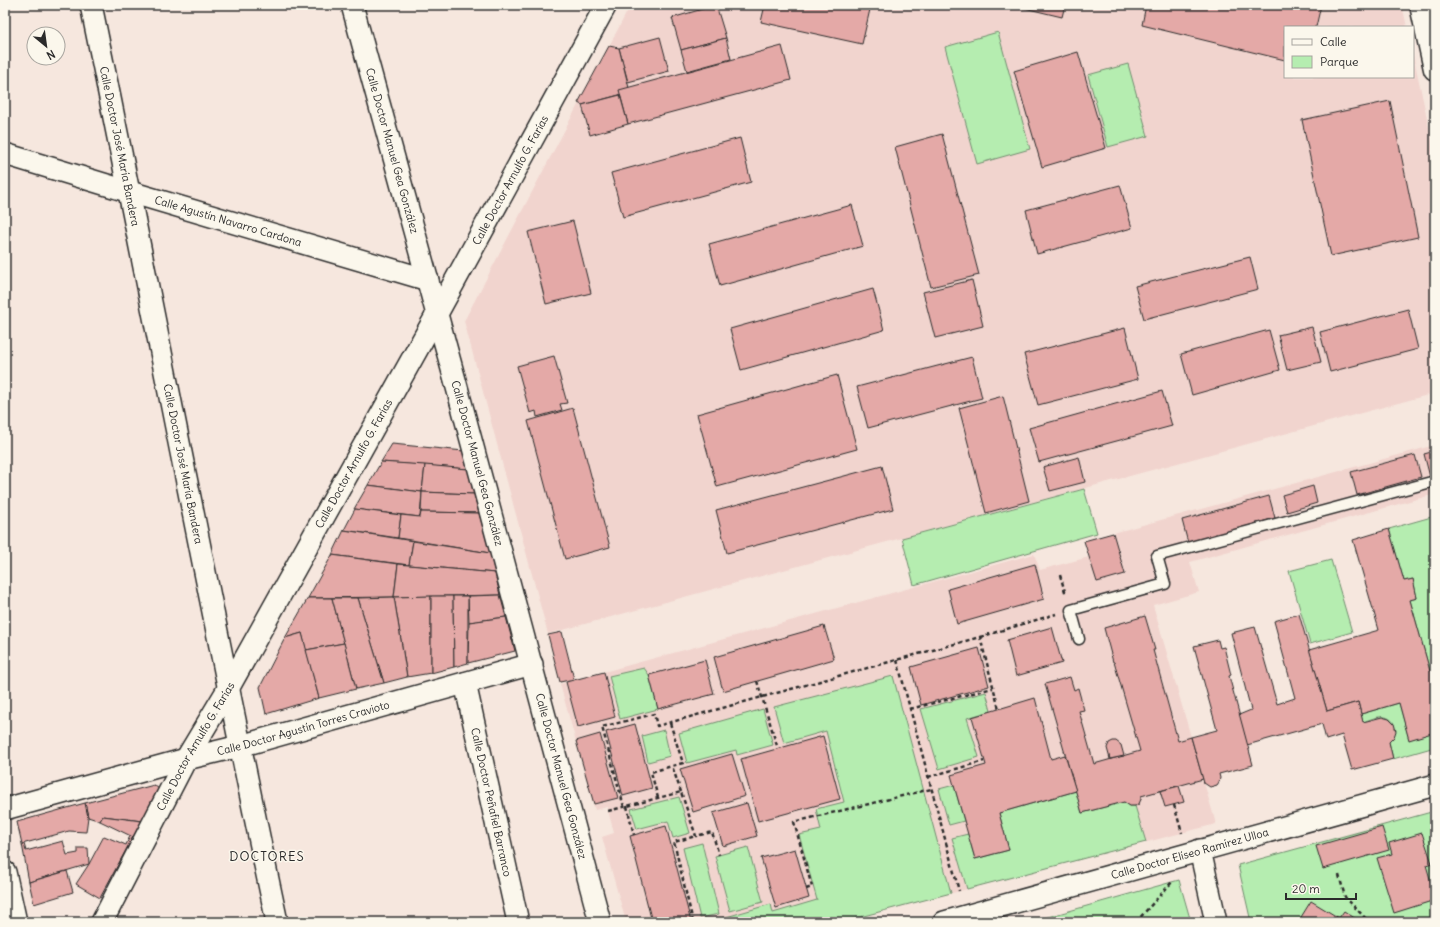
<svg xmlns="http://www.w3.org/2000/svg" width="1440" height="927" viewBox="0 0 1440 927" font-family="Delius,sans-serif">
	<rect width="100%" height="100%" fill="#f6e7de"/>
	<filter id="ink" filterUnits="userSpaceOnUse"><feTurbulence type="fractalNoise" baseFrequency=".025" numOctaves="2"/><feDisplacementMap in="SourceGraphic" scale="8" xChannelSelector="R" yChannelSelector="G"/><feConvolveMatrix kernelMatrix="1 2 1 2 8 2 1 2 1" color-interpolation-filters="sRGB"/></filter>
	<g filter="url(#ink)">
		<g fill="#f1d4ce">
			<path d="M651,5H1402L1407,27H1285V77H1413V54L1435,155V393L548,634L464,321L627,12Z"/>
			<path d="M1435,445V494L1190,562L1199,592L1153,605L1216,824L841,922H626L602,837L614,833L607,807L595,810L560,684L1034,554L1040,570L1089,557L1084,541Z"/>
		</g>
		<g fill="#b5edb0" stroke="#708c6e">
			<path d="M998,32L1030,149L977,164L945,47Z"/>
			<path d="M1128,64L1148,136L1108,147L1088,75Z"/>
			<path d="M1084,489L1097,533L914,585L902,538Z"/>
			<path d="M1435,516V669L1430,671L1410,600L1417,598L1413,579L1404,581L1389,529Z"/>
			<path d="M1331,560L1352,632L1310,644L1289,571Z"/>
			<path d="M644,668L649,675L658,709L620,719L609,676Z"/>
			<path d="M893,676L951,893L841,922H709L771,904L773,913L817,900L799,835L821,830L816,809L844,802L826,731L784,743L774,707Z"/>
			<path d="M986,692L991,711L967,718L979,757L939,769L921,709Z"/>
			<path d="M1399,703L1409,739L1435,732V747L1393,759L1389,742C1397,733 1398,718 1383,717C1377,716 1369,720 1363,722L1361,714Z"/>
			<path d="M763,709L773,745L737,755L736,750L687,763L679,733Z"/>
			<path d="M664,730L670,756L648,762L642,736Z"/>
			<path d="M954,785L964,821L949,825L939,789Z"/>
			<path d="M1076,791L1082,813L1124,802L1130,806H1135L1146,842L967,889L952,838L968,834L975,859L1009,850L999,813Z"/>
			<path d="M679,797L690,833L673,838L668,821L637,829L631,809Z"/>
			<path d="M1435,811V922H1251L1238,865Z"/>
			<path d="M702,843L719,914L700,918L683,848Z"/>
			<path d="M748,847L763,902L730,911L715,856Z"/>
			<path d="M1179,880L1191,922H1030Z"/>
		</g>
		<g fill="#e4a9a7" stroke="#2b2b2b">
			<path d="M716,5L726,38L681,50L672,18Z"/>
			<path d="M765,5H871L862,44L761,22Z"/>
			<path d="M1012,5H1065L1062,17Z"/>
			<path d="M1146,5H1321L1316,27H1285V60L1142,25Z"/>
			<path d="M660,37L669,71L628,82L619,48Z"/>
			<path d="M726,38L731,59L687,71L681,50Z"/>
			<path d="M609,46L619,48L630,92L582,105L578,103Z"/>
			<path d="M782,46L791,80L628,124L619,90Z"/>
			<path d="M1078,52L1106,148L1042,167L1014,71Z"/>
			<path d="M620,95L628,124L590,135L582,105Z"/>
			<path d="M1390,101L1418,237L1331,256L1302,120Z"/>
			<path d="M942,134L979,275L931,287L895,147Z"/>
			<path d="M740,138L751,182L623,217L611,173Z"/>
			<path d="M1120,185L1132,228L1037,254L1026,210Z"/>
			<path d="M852,205L863,246L720,286L709,244Z"/>
			<path d="M573,221L591,293L546,304L528,232Z"/>
			<path d="M1250,257L1258,289L1144,319L1135,286Z"/>
			<path d="M972,280L983,326L935,338L923,292Z"/>
			<path d="M873,289L884,330L741,370L730,329Z"/>
			<path d="M1408,309L1418,349L1330,372L1320,332Z"/>
			<path d="M1312,327L1321,362L1287,370L1278,335Z"/>
			<path d="M1125,328L1138,379L1038,405L1024,354Z"/>
			<path d="M1269,330L1280,370L1192,395L1181,354Z"/>
			<path d="M554,356L567,403L560,404L562,410L537,417L536,411L530,413L517,366Z"/>
			<path d="M972,357L982,398L868,428L857,387Z"/>
			<path d="M837,375L857,449L717,487L697,414Z"/>
			<path d="M1162,391L1172,426L1039,462L1029,428Z"/>
			<path d="M1003,396L1029,501L986,513L959,408Z"/>
			<path d="M573,408L610,547L565,559L528,421Z"/>
			<path d="M392,444L464,451L468,469L381,462Z"/>
			<path d="M1435,451V475L1430,477L1424,454Z"/>
			<path d="M1415,455L1421,477L1357,495L1351,472Z"/>
			<path d="M1079,457L1085,482L1050,491L1043,467Z"/>
			<path d="M381,462L425,465L422,492L368,485Z"/>
			<path d="M425,465L468,469L474,494L422,492Z"/>
			<path d="M882,466L893,509L727,553L716,510Z"/>
			<path d="M368,485L422,492L420,517L354,509Z"/>
			<path d="M1313,486L1317,503L1287,512L1282,495Z"/>
			<path d="M422,492L474,494L479,513L421,512Z"/>
			<path d="M1269,496L1275,518L1188,543L1182,520Z"/>
			<path d="M355,509L401,515L398,538L344,530Z"/>
			<path d="M421,512L479,513L490,553L398,538L401,515L420,517Z"/>
			<path d="M1389,529L1404,581L1413,579L1417,598L1410,600L1430,671L1435,669V732L1409,740L1399,703L1361,714L1358,702L1327,711L1309,650L1379,630L1353,540Z"/>
			<path d="M344,530L413,541L409,565L332,555Z"/>
			<path d="M1113,533L1125,574L1097,582L1084,541Z"/>
			<path d="M413,541L490,553L495,573L409,565Z"/>
			<path d="M332,555L398,564L394,597L308,598Z"/>
			<path d="M398,564L495,573L500,595L394,597Z"/>
			<path d="M1035,564L1044,599L957,624L948,589Z"/>
			<path d="M500,595L506,617L469,622L468,596Z"/>
			<path d="M431,596V673L407,677L394,597Z"/>
			<path d="M431,596H453L454,667L431,673Z"/>
			<path d="M453,596H468V663L454,667Z"/>
			<path d="M394,597L407,677L384,683L358,598Z"/>
			<path d="M308,598H332L344,643L306,650L302,633L285,638Z"/>
			<path d="M332,598H358L384,683L356,689Z"/>
			<path d="M1299,614L1327,711L1358,702L1363,722L1382,717L1389,719L1394,724L1396,731L1394,737L1389,742L1393,759L1352,770L1342,735L1326,740L1322,724L1247,745L1239,715L1251,710L1231,633L1255,627L1277,704L1295,698L1274,621Z"/>
			<path d="M1145,616L1155,650H1153L1178,741L1191,737L1203,779L1141,796V799L1139,804L1135,806H1130L1124,802L1082,813L1045,684L1070,677L1074,690L1078,688L1084,710L1079,711L1094,764L1140,751L1114,662H1113L1104,628Z"/>
			<path d="M506,617L515,651L468,663L469,622Z"/>
			<path d="M824,626L834,659L723,691L714,657Z"/>
			<path d="M1052,627L1062,663L1016,676L1007,640Z"/>
			<path d="M562,632L574,679L560,682L548,635Z"/>
			<path d="M302,633L319,698L266,714L260,687L285,638Z"/>
			<path d="M1218,640L1220,648L1224,647L1231,675L1229,676L1253,765L1219,774L1220,778L1219,782L1217,785L1210,787L1204,783L1191,737L1217,730L1194,646Z"/>
			<path d="M344,643L356,689L319,698L306,650Z"/>
			<path d="M979,648L989,686L921,705L911,667Z"/>
			<path d="M705,660L714,694L658,709L649,675Z"/>
			<path d="M604,672L615,717L578,727L566,682Z"/>
			<path d="M1035,698L1051,759L1065,755L1076,791L999,813L1009,850L975,859L951,775L986,765L972,717Z"/>
			<path d="M635,724L652,788L623,796L606,732Z"/>
			<path d="M600,734L618,798L594,804L576,741Z"/>
			<path d="M823,736L840,799L758,821L741,759Z"/>
			<path d="M1113,741H1116L1121,745L1124,756L1110,759L1107,748L1109,743Z"/>
			<path d="M732,754L745,796L693,812L680,769Z"/>
			<path d="M154,785L159,789L142,821L103,816L100,821L88,817L85,803Z"/>
			<path d="M1179,786L1184,802L1165,807L1160,791Z"/>
			<path d="M85,803L88,817L86,832L69,831L22,844L17,822Z"/>
			<path d="M747,803L757,836L723,846L713,813Z"/>
			<path d="M103,816L142,821L133,837L100,821Z"/>
			<path d="M666,826L691,922H652L630,836Z"/>
			<path d="M1382,827L1389,850L1323,869L1316,846Z"/>
			<path d="M1422,833L1432,863L1426,865L1435,896V900L1394,913L1377,858L1392,854L1389,843Z"/>
			<path d="M104,836L126,845L130,836L133,837L100,898L76,884L89,864Z"/>
			<path d="M63,841L67,855L78,853V848H88L89,864L29,882L22,844H24L26,851Z"/>
			<path d="M795,849L809,898L776,908L761,858Z"/>
			<path d="M67,871L73,892L34,904L29,882Z"/>
			<path d="M1311,901L1339,918L1344,911L1356,919L1355,922H1298Z"/>
		</g>
		<g fill="none" stroke-linecap="round" stroke-linejoin="round">
			<defs>
				<path id="lane" d="M1079,639L1071,610L1165,584L1157,556L1435,481"/>
				<g id="street">
					<path id="s1" d="M91,5C154,311 212,617 277,922"/>
					<path id="s2" d="M352,5C437,310 519,616 600,922"/>
					<path id="s3" d="M5,154L130,192L428,280"/>
					<path id="s4" d="M465,683L518,922"/>
					<path id="s5" d="M5,809L186,759L240,746L532,664"/>
					<path d="M1200,850L1216,922"/>
					<path d="M5,872L16,922"/>
					<path id="s6" d="M102,922L186,759L228,689L437,314L606,5"/>
					<path id="s7" d="M944,922L1435,785"/>
				</g>
				<path id="secondary" d="M1421,5L1435,69"/>
			</defs>
			<use href="#lane" stroke="#2b2b2b" stroke-width="13"/>
			<use href="#street" stroke="#2b2b2b" stroke-width="24"/>
			<use href="#secondary" stroke="#2b2b2b" stroke-width="25"/>
			<g stroke="#2b2b2b" stroke-width="2.5" stroke-dasharray="4 3" stroke-linecap="butt">
				<path d="M1060,575L1066,595"/>
				<path d="M980,637L1056,614"/>
				<path d="M897,660L959,891"/>
				<path d="M757,681L778,749"/>
				<path d="M910,709L993,688"/>
				<path d="M670,723L683,763L672,766L681,792"/>
				<path d="M928,777L984,761"/>
				<path d="M658,798L651,772L672,766"/>
				<path d="M1174,805L1182,833"/>
				<path d="M627,806L634,835"/>
				<path d="M624,807L602,727L654,714L657,726L980,637L999,709"/>
				<path d="M608,811L681,792L696,836L712,832L719,855"/>
				<path d="M1339,875L1345,897L1369,922"/>
				<path d="M806,889L812,887L794,822L931,789"/>
				<path d="M693,922L674,842L696,836"/>
				<path d="M1136,922L1172,882"/>
			</g>
			<use href="#lane" stroke="#fbf7ec" stroke-width="10"/>
			<use href="#street" stroke="#fbf7ec" stroke-width="21"/>
			<use href="#secondary" stroke="#fbf7ec" stroke-width="22"/>
		</g>
	</g>
	<g text-anchor="middle" stroke-width="3" stroke-linejoin="round" paint-order="stroke">
		<g font-size="11" fill="#2b2b2b" stroke="#fbf7ec">
			<text dy="4" stroke="none"><textPath href="#s1" startOffset="144">Calle Doctor José María Bandera</textPath></text>
			<text dy="4" stroke="none"><textPath href="#s2" startOffset="151">Calle Doctor Manuel Gea González</textPath></text>
			<text dy="4" stroke="none"><textPath href="#s6" startOffset="847">Calle Doctor Arnulfo G. Farías</textPath></text>
			<text dy="4" stroke="none"><textPath href="#s3" startOffset="233">Calle Agustín Navarro Cardona</textPath></text>
			<text dy="4" stroke="none"><textPath href="#s2" startOffset="475">Calle Doctor Manuel Gea González</textPath></text>
			<text dy="4" stroke="none"><textPath href="#s1" startOffset="468">Calle Doctor José María Bandera</textPath></text>
			<text dy="4" stroke="none"><textPath href="#s6" startOffset="523">Calle Doctor Arnulfo G. Farías</textPath></text>
			<text dy="4" stroke="none"><textPath href="#s5" startOffset="309">Calle Doctor Agustín Torres Cravioto</textPath></text>
			<text dy="4" stroke="none"><textPath href="#s6" startOffset="199">Calle Doctor Arnulfo G. Farías</textPath></text>
			<text dy="4" stroke="none"><textPath href="#s2" startOffset="799">Calle Doctor Manuel Gea González</textPath></text>
			<text dy="4" stroke="none"><textPath href="#s4" startOffset="122">Calle Doctor Peñafiel Barranco</textPath></text>
			<text dy="4" stroke="none"><textPath href="#s7" startOffset="255">Calle Doctor Elíseo Ramírez Ulloa</textPath></text>
		</g>
		<g font-size="13" letter-spacing="1" fill="#2b2b2b" stroke="#fbf7ec">
			<text x="267" y="861">DOCTORES</text>
		</g>
	</g>
	<rect width="1440" height="927" fill="none" stroke="#fbf7ec" stroke-width="20"/>
	<rect x="10" y="10" width="1420" height="907" fill="none" stroke="#2b2b2b" stroke-width="1.5" filter="url(#ink)"/>
	<rect x="1284" y="26" width="130" height="52" fill="#fbf7ec" stroke="#a8a59f"/>
	<rect x="1292" y="39" width="20" height="6" fill="#fbf7ec" stroke="#a8a59f"/>
	<text x="1320" y="46" font-size="12" fill="#2b2b2b">Calle</text>
	<rect x="1292" y="56" width="20" height="12" fill="#b5edb0" stroke="#a8a59f"/>
	<text x="1320" y="66" font-size="12" fill="#2b2b2b">Parque</text>
	<g transform="translate(46 46) rotate(151)"><circle r="19" fill="#fbf7ec" stroke="#a8a59f"/>
	<path d="M0-3L7 15L0 10L-7 15Z" fill="#2b2b2b"/>
	<text y="-6" font-size="11" font-weight="bold" text-anchor="middle" fill="#2b2b2b">N</text>
	</g>
	<path d="M1286 893v6h70v-6" fill="none" stroke="#2b2b2b" stroke-width="2"/>
	<text x="1292" y="893" font-size="12" fill="#2b2b2b" stroke="#fbf7ec" stroke-width="3" paint-order="stroke">20 m</text>
</svg>
